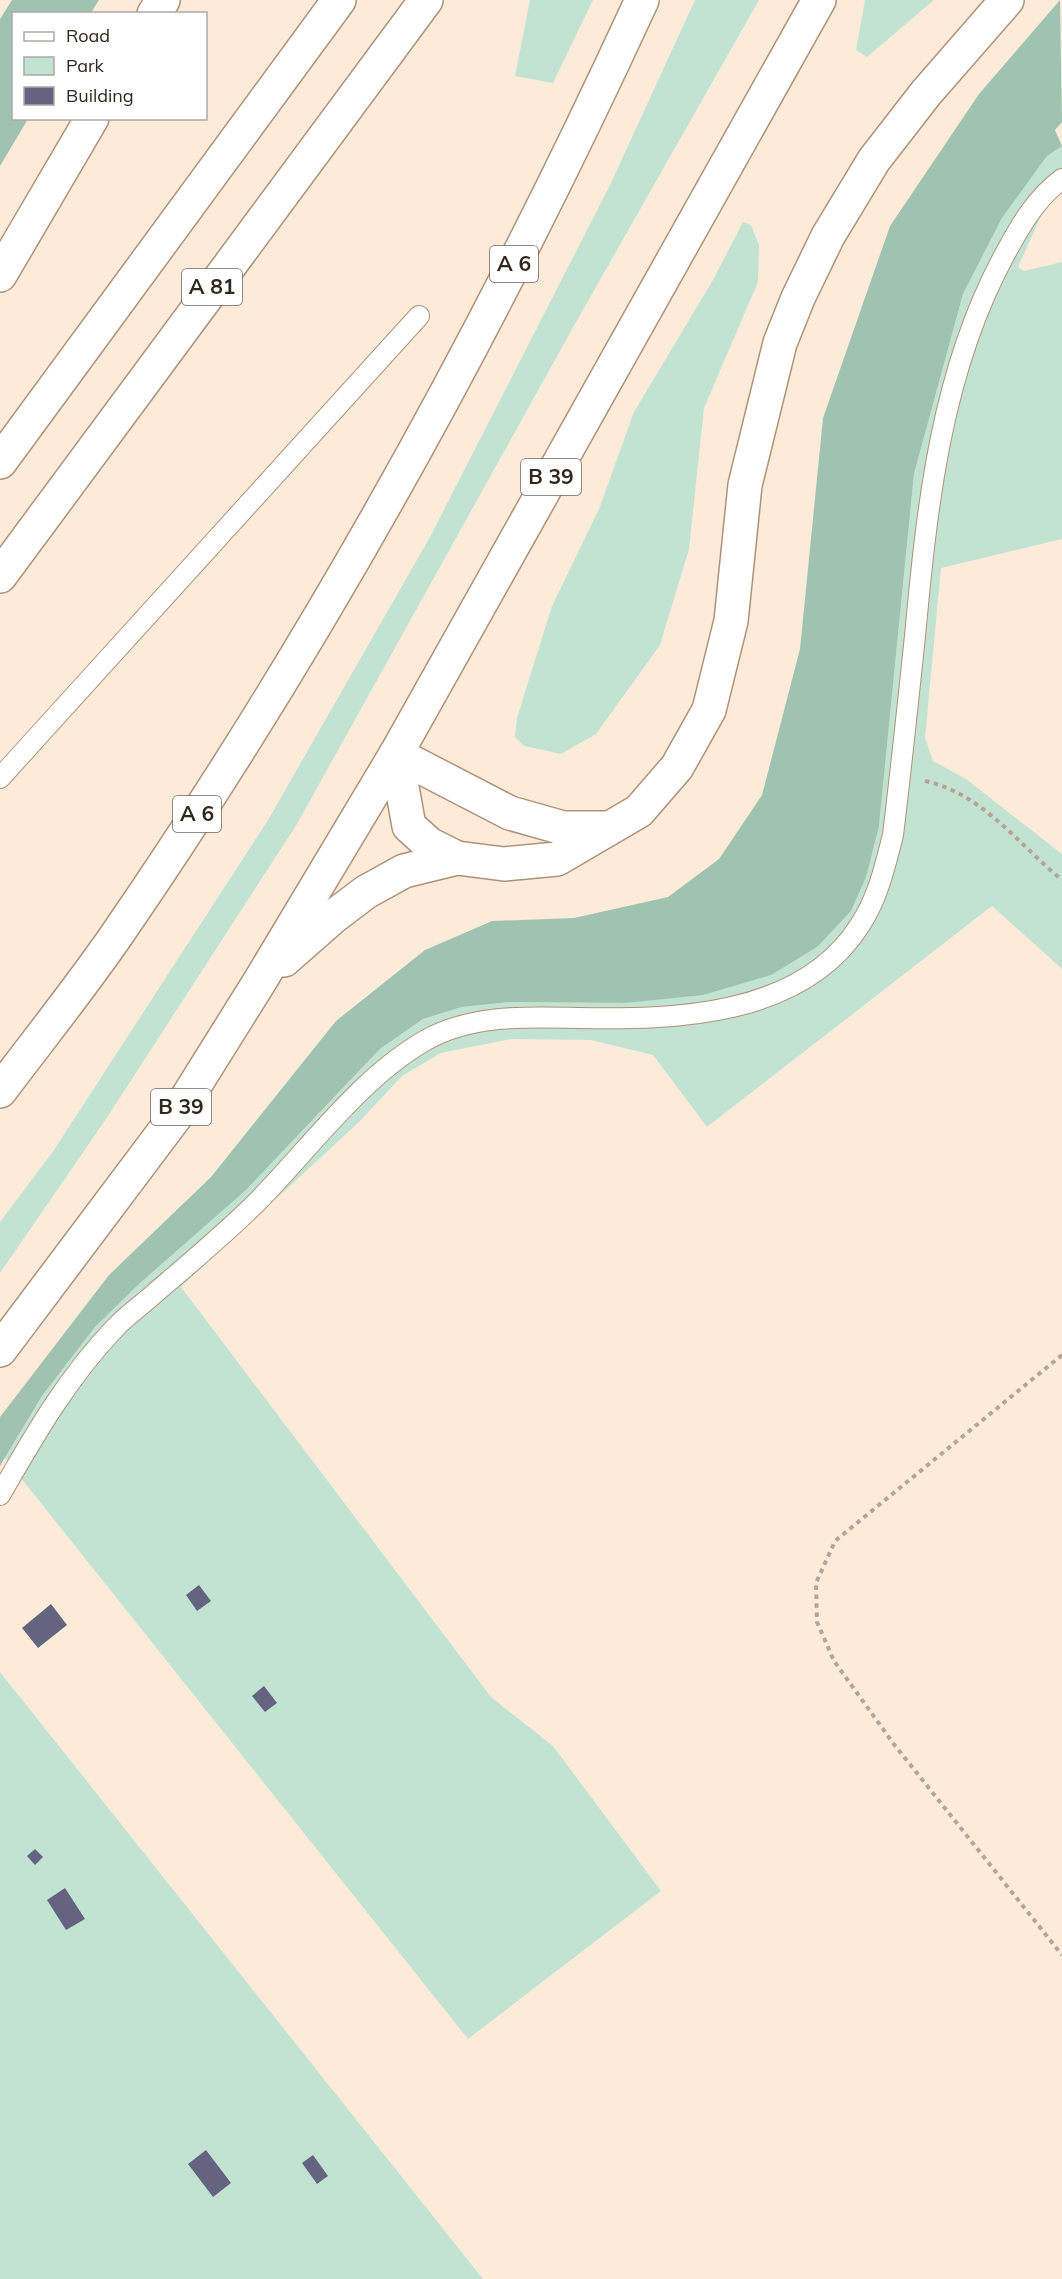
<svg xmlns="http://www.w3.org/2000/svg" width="1062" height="2279" viewBox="0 0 1062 2279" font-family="Mulish,sans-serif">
	<rect width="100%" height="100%" fill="#fdebda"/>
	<g fill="#c3e3d2">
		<path d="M530,0H593L553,83L515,76Z"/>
		<path d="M695,0H759L575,324L297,824L106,1119L0,1273V1222L54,1150L268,820L430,537L610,185Z"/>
		<path d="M865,0H934L867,57L856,50Z"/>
		<path d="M1062,146V169L1018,267L1024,271L1062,262V539L941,568L925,738L933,761L966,779L1062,854V969L992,906L707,1127L653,1055L591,1040L511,1039L441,1053L402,1076L359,1122L181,1287L491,1697L553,1746L661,1891L468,2039L5,1458L42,1396L95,1327L139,1284L246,1190L380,1049L423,1019L462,1007L511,1002L625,1003L879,826L914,474L963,294L1002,218L1047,156Z"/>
		<path d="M743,222L751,225L759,245L758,282L704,408L689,549L660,645L596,734L561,754L524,746L515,737L517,718L552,606L599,509L634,412L713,280Z"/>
		<path d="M0,1672L483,2279H0Z"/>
	</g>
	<g fill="#a0c3b1">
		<path d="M12,0H99L91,13L14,14V118L28,119L0,166V19Z"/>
		<path d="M1060,0L1062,122L1055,130L1062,146L1047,156L1002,218L963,294L914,474L879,826L866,877L851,911L817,947L771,975L703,995L625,1003L511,1002L462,1007L423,1019L380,1049L246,1190L139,1284L95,1327L42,1396L0,1466V1417L109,1275L211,1177L336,1021L425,950L492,921L574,918L668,897L719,859L762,795L800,649L823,418L890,226L979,94Z"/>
	</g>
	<g fill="#646481">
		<path d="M199,1585L211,1601L197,1611L186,1595Z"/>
		<path d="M51,1604L67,1625L38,1648L22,1628Z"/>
		<path d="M264,1686L277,1703L265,1712L252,1696Z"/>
		<path d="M35,1849L43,1857L35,1865L27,1856Z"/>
		<path d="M65,1888L85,1919L66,1930L47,1900Z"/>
		<path d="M206,2150L231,2183L213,2197L188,2164Z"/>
		<path d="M313,2155L328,2176L317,2184L302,2163Z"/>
	</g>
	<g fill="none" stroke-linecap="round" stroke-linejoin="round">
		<defs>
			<g id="lane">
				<path d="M0,778L419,316"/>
				<path d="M0,1495C34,1436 67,1378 115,1328C127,1315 142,1305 155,1293C190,1263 226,1233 258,1201C310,1148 361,1077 426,1040C473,1014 527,1017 578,1018C674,1020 802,1017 860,925C878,898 885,866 893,835C901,769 908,703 915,636C927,506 941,371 1005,254C1020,226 1036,198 1062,179"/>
			</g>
			<g id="primary">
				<path d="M396,754L510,813L563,828H608"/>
				<path d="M396,754L409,826L429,844L457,858"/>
				<path d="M284,960L333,917L366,892L404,871L457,858L504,864L557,859L639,811L677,767L709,710L731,621L745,485L780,343L798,298L828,236L874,160L926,93L1007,0"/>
				<path d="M0,1350L175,1117L260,981L396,754L819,0"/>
			</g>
			<g id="highway">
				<path d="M154,14L163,0"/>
				<path d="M0,275L92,118"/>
				<path d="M0,462L339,0"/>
				<path d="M0,576L426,0"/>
				<path d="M0,1091C39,1039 81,987 118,933C320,639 493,324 642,0"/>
			</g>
		</defs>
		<use href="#lane" stroke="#ae9278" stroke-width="22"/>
		<use href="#primary" stroke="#ae9278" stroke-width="36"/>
		<use href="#highway" stroke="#ae9278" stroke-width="36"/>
		<g stroke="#b5a596" stroke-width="4" stroke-dasharray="4.5 4.5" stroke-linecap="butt">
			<path d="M925,781C982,793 1019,845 1062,880"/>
			<path d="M1062,1355L835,1541L816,1583L817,1622L834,1661L893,1743L1062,1955"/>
		</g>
		<use href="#lane" stroke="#fff" stroke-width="20"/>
		<use href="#primary" stroke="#fff" stroke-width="33"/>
		<use href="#highway" stroke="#fff" stroke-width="33"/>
	</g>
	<g text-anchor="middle" stroke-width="6" stroke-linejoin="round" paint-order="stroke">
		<g fill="#fff" stroke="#706860" stroke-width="1.5">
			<rect x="490" y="246" width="48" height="36" rx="4.5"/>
			<rect x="182" y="269" width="60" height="36" rx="4.5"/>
			<rect x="521" y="459" width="60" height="36" rx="4.5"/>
			<rect x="173" y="796" width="48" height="36" rx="4.5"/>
			<rect x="151" y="1089" width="60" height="36" rx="4.5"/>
		</g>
		<g font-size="21" font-weight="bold" fill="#32271c">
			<text x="514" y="271">A 6</text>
			<text x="212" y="294">A 81</text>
			<text x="551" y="484">B 39</text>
			<text x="197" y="821">A 6</text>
			<text x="181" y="1114">B 39</text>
		</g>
	</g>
	<rect x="12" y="12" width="195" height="108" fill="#ffffff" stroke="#ada9a4" stroke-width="1.5"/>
	<rect x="24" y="32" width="30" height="9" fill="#ffffff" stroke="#ada9a4" stroke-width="1.5"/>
	<text x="66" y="42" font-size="18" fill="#32271c">Road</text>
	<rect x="24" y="57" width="30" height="18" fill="#c3e3d2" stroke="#ada9a4" stroke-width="1.5"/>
	<text x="66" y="72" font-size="18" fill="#32271c">Park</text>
	<rect x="24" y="87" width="30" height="18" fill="#646481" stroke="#ada9a4" stroke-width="1.5"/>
	<text x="66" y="102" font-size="18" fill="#32271c">Building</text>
</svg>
